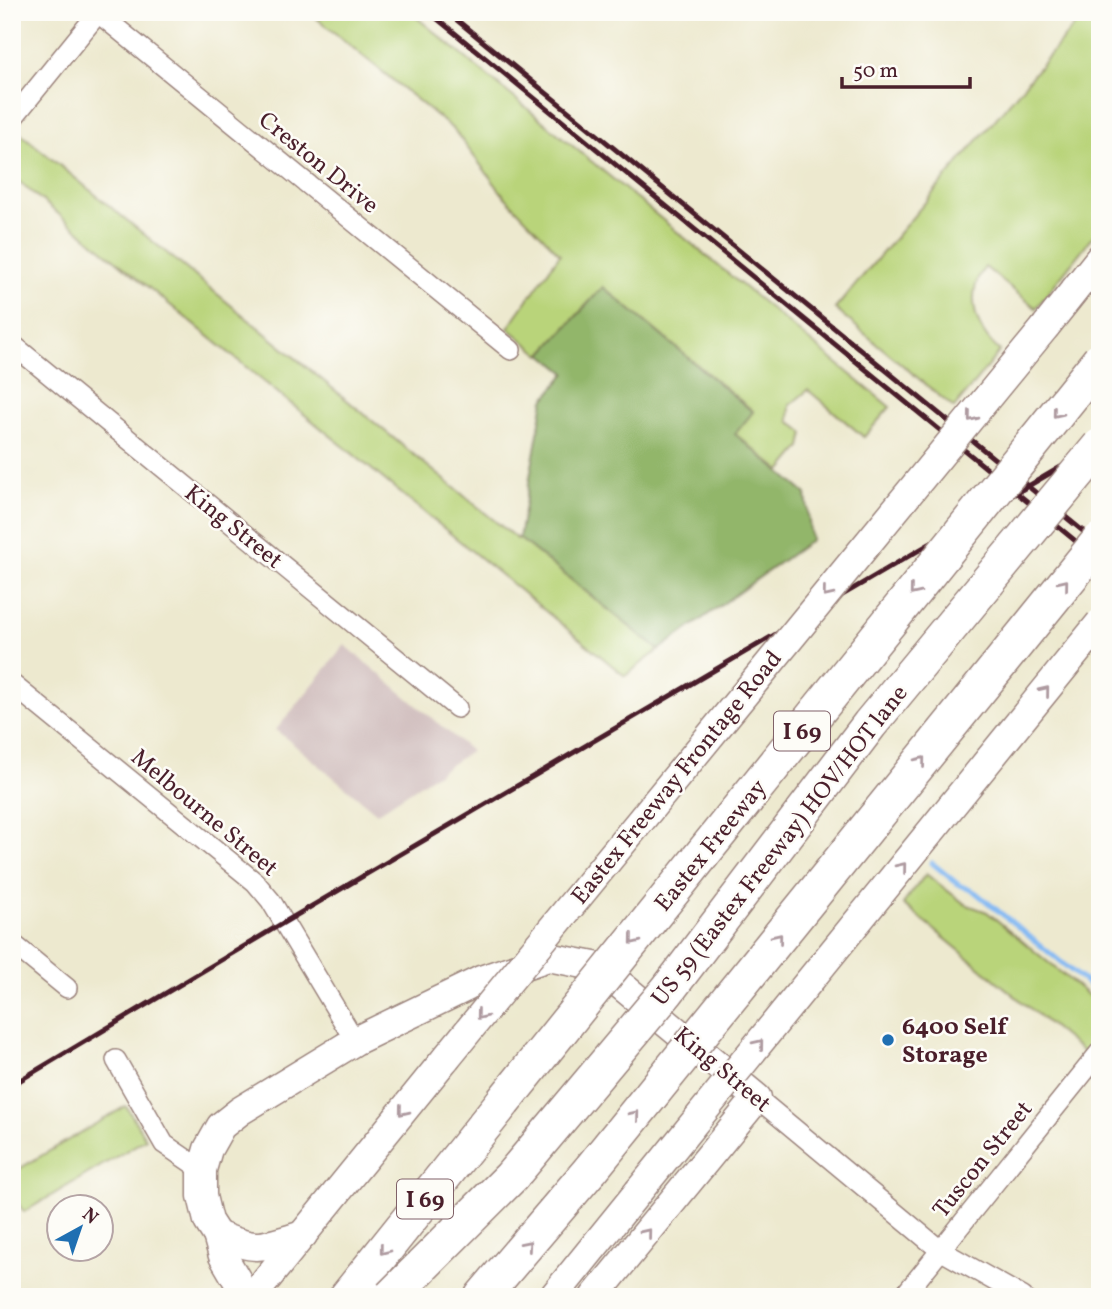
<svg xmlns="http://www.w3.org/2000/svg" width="1112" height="1309" viewBox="0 0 1112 1309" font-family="Vollkorn,serif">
	<rect width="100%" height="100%" fill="#fdfcf7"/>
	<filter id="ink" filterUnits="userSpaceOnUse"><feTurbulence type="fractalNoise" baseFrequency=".0143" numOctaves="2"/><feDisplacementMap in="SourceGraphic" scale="14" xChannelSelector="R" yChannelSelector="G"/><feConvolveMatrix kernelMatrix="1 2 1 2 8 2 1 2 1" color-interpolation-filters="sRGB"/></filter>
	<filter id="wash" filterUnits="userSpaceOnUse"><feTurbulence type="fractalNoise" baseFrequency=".00686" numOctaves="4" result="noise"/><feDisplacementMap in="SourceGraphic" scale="28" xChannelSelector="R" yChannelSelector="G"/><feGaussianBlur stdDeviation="1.57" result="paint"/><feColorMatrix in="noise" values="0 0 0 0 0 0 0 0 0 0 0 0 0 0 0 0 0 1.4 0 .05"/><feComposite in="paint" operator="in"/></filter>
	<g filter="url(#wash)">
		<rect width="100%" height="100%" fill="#ede9cf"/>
		<path fill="#d1bfbf" d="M345,645L471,751L377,813L276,730Z"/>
		<g fill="#b9d47a" stroke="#827a52" stroke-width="2">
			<path d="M309,12H410L890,407L864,437L808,390L790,405L789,421L804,433L801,447L781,471L735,434L753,411L603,287L541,355L508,328L560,254L505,197L454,130Z"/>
			<path d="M1086,12H1100V227L1036,308L985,267C964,295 975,330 1000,351L954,408L835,309Z"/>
			<path d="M20,133L517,539L519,538L659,650L625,676L12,176V142Z"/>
			<path d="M926,874L965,904L987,912L1100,1005V1066L903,904Z"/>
			<path d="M126,1106L146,1139L24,1212L12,1195V1173Z"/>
		</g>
		<path fill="#92b66a" stroke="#6e6a4a" stroke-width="2" d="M603,287L753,412L735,434L806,494L811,540L659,650L519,538L544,400L566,373L542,354Z"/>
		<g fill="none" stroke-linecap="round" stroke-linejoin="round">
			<path stroke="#85baf3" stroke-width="5" d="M932,863L959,885L975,892L1100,994"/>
		</g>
	</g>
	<g filter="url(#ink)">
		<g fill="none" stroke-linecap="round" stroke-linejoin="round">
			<defs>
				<g id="street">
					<path d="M97,12L511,350"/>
					<path d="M12,119L98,13"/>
					<path d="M12,344L457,708"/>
					<path d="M12,684L255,882L271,901L355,1041"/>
					<path d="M12,943L67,988"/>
					<path d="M116,1060L164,1144L202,1170"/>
					<path d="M757,1098L940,1250L1023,1297"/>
					<path d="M903,1297L1100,1052"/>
				</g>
				<g id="secondary">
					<path d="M1046,326L1100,258"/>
					<path d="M217,1235C258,1252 262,1247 303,1235"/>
					<path d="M244,1297L237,1280L223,1256L217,1235L208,1221L202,1196V1170L208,1149L221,1126L240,1111L355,1041L481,980L548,957L599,967L757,1098L594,1297"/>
					<path d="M252,1297L446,1058"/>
					<path d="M553,1297L638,1192"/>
				</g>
				<g id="highway">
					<path d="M347,1297L503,1102"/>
					<path d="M482,1297L592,1168"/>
				</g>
			</defs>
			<use href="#street" stroke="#9c847d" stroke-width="22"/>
			<use href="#secondary" stroke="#9c847d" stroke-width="31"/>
			<use href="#highway" stroke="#9c847d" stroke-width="38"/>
			<use href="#street" stroke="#fff" stroke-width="19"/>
			<use href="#secondary" stroke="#fff" stroke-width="28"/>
			<use href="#highway" stroke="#fff" stroke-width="35"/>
			<g stroke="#4a1f2b" stroke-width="5">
				<path d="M429,12L1100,561"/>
				<path d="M447,12L1100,545"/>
				<path d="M12,1085L283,923L1100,444"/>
			</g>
			<defs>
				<g id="secondary-bridge">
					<path d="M446,1058L1046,326"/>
					<path d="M638,1192L1100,623"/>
				</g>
				<g id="highway-bridge">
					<path d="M503,1102L1100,360"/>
					<path d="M592,1168L1100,540"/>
					<path d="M391,1297L511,1177L667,991L870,724L1100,446"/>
				</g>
			</defs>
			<use href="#secondary-bridge" stroke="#9c847d" stroke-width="31" stroke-linecap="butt"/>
			<use href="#highway-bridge" stroke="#9c847d" stroke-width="38" stroke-linecap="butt"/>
			<use href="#secondary-bridge" stroke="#fff" stroke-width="28"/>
			<use href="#highway-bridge" stroke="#fff" stroke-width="35"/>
		</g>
		<defs><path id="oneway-chevron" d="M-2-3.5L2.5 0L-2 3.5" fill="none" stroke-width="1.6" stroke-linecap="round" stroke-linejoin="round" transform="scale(1.75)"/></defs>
		<g stroke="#ae9aa0">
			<use href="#oneway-chevron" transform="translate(1057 413) rotate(129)"/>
			<use href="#oneway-chevron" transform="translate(972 417) rotate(129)"/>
			<use href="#oneway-chevron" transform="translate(1064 584) rotate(-51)"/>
			<use href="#oneway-chevron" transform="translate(914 591) rotate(129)"/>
			<use href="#oneway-chevron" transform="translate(827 593) rotate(129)"/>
			<use href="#oneway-chevron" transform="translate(1045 691) rotate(-51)"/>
			<use href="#oneway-chevron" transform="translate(921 761) rotate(-51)"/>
			<use href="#oneway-chevron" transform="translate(902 867) rotate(-51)"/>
			<use href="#oneway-chevron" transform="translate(778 938) rotate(-51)"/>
			<use href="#oneway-chevron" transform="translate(634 940) rotate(129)"/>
			<use href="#oneway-chevron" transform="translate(481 1015) rotate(129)"/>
			<use href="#oneway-chevron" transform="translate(759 1044) rotate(-51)"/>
			<use href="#oneway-chevron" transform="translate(403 1111) rotate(129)"/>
			<use href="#oneway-chevron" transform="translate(635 1115) rotate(-51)"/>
			<use href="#oneway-chevron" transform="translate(647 1233) rotate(-51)"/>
			<use href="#oneway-chevron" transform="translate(527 1245) rotate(-49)"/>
			<use href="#oneway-chevron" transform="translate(384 1250) rotate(128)"/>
		</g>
	</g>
	<circle fill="#1f6fb2" stroke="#fdfcf7" stroke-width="2.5" cx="888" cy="1040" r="7"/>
	<g text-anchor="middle" stroke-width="5" stroke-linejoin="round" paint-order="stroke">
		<g fill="#fdfcf7" stroke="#806168" stroke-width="2">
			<rect x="774" y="711.5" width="56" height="39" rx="5"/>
			<rect x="397" y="1179.5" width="56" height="39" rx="5"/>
		</g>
		<g font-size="23" font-weight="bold" fill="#4a1f2b">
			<text x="802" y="739">I 69</text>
			<text x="425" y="1207">I 69</text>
		</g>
		<g font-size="24" fill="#4a1f2b" stroke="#fdfcf7">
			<text transform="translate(319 162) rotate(39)" y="8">Creston Drive</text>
			<text transform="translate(234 526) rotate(39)" y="8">King Street</text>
			<text transform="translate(676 777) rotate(-51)" y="8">Eastex Freeway Frontage Road</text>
			<text transform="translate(205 812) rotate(40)" y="8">Melbourne Street</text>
			<text transform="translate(710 845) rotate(-51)" y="8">Eastex Freeway</text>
			<text transform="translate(779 845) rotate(-52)" y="8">US 59 (Eastex Freeway) HOV/HOT lane</text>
			<text transform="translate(723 1069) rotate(40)" y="8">King Street</text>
			<text transform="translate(982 1159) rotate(-51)" y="8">Tuscon Street</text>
		</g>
		<g font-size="24" font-weight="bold" fill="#4a1f2b" stroke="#fdfcf7" text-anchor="start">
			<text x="902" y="1034">6400 Self<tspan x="902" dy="28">Storage</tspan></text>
		</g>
	</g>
	<rect width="1112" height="1309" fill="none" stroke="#fdfcf7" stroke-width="42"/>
	<g transform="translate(80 1228) rotate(40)"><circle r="33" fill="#fdfcf7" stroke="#b5a4a5" stroke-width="2"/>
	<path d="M0-5L12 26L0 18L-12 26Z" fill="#1f6fb2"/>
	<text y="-10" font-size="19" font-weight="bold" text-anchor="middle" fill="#4a1f2b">N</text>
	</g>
	<path d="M842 77v10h128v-10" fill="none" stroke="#4a1f2b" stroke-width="3.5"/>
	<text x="853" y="77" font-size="21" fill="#4a1f2b" stroke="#fdfcf7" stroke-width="5" paint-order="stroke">50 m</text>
</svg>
